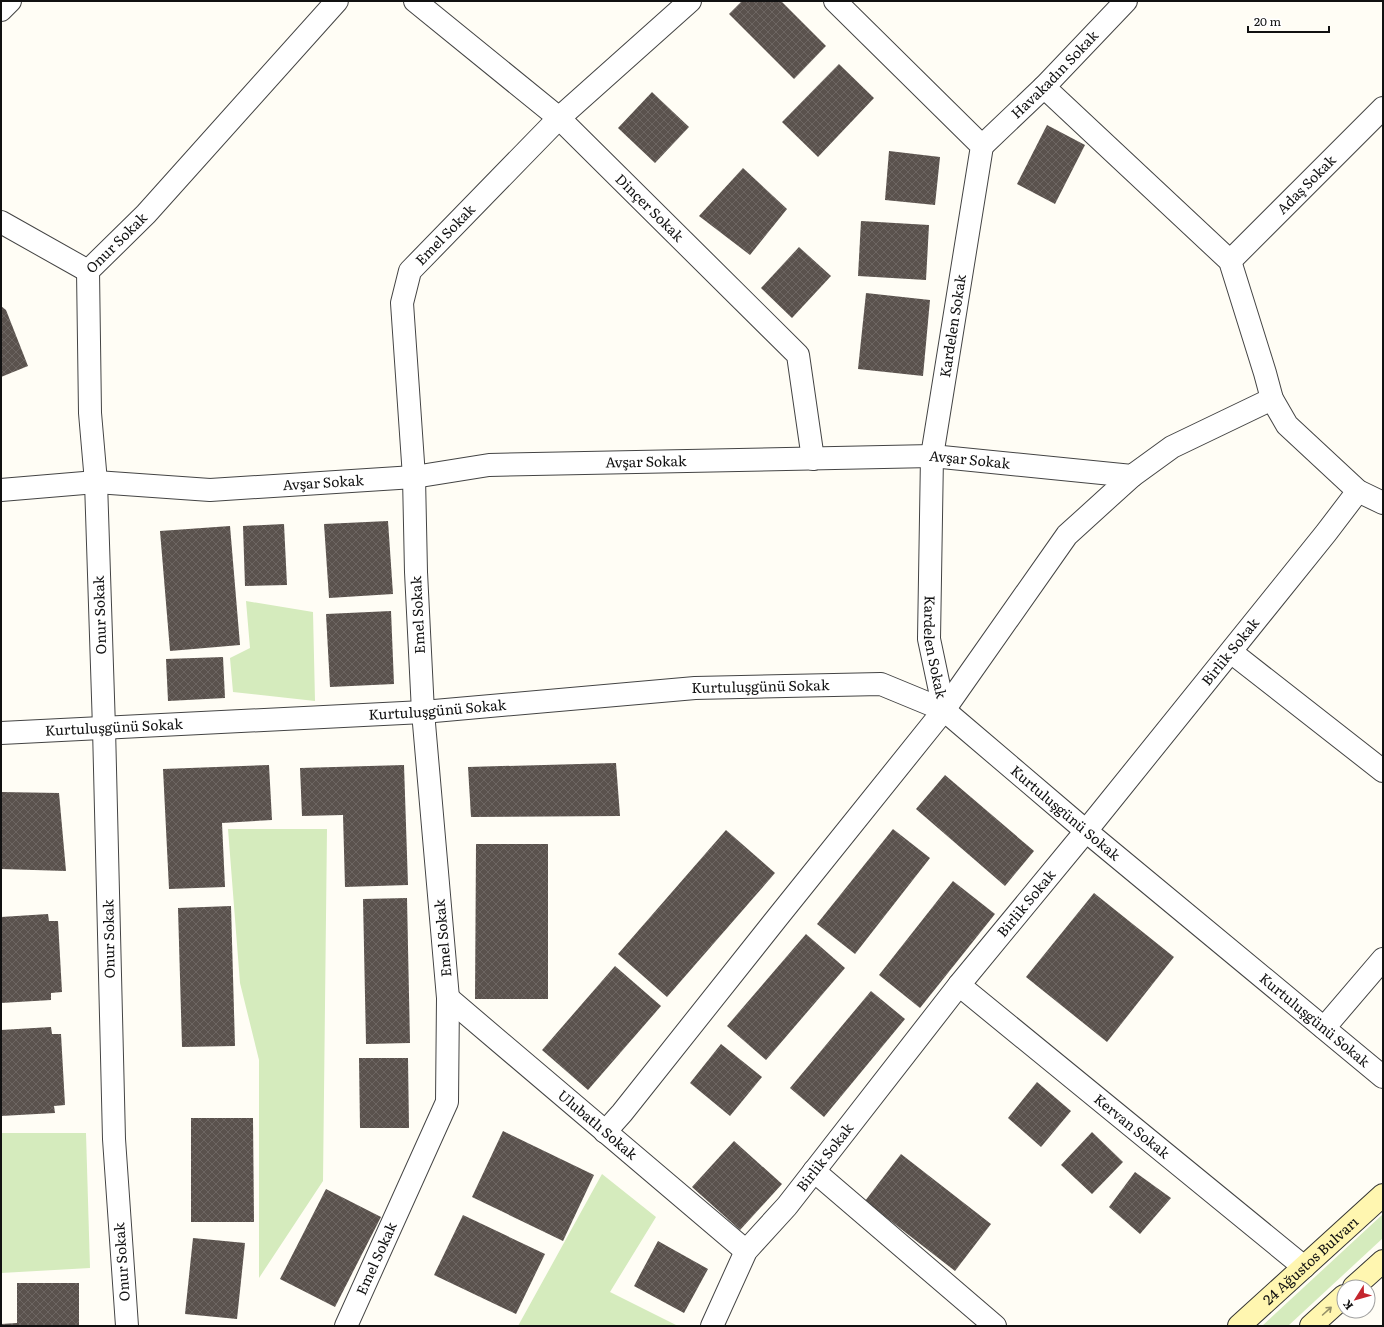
<svg xmlns="http://www.w3.org/2000/svg" width="1384" height="1327" viewBox="0 0 1384 1327" font-family="Literata,serif">
	<defs>
		<pattern id="building-cross-hatch" width="8" height="8" patternUnits="userSpaceOnUse"><rect width="8" height="8" fill="#5a524d"/><path d="M0 0l8 8M0 8l8-8" fill="none" stroke="#6d6662"/></pattern>
	</defs>
	<rect width="100%" height="100%" fill="#fffdf5"/>
	<g fill="#d5ebbd">
		<path d="M246,601L313,612L315,701L233,692L230,658L250,648Z"/>
		<path d="M228,829H327L323,1181L259,1278V1060L240,983Z"/>
		<path d="M1,1133H86L90,1268L1,1273Z"/>
		<path d="M602,1174L656,1217L610,1292L678,1326H518Z"/>
		<path d="M1383,1214V1238L1288,1326H1262Z"/>
	</g>
	<g fill="url(#building-cross-hatch)">
		<path d="M742,1H781L826,46L794,79L729,14Z"/>
		<path d="M839,64L874,98L818,157L782,122Z"/>
		<path d="M652,92L689,127L655,163L618,128Z"/>
		<path d="M1047,125L1085,145L1055,204L1017,184Z"/>
		<path d="M889,151L940,157L935,205L885,200Z"/>
		<path d="M743,168L787,209L750,255L699,216Z"/>
		<path d="M861,221L929,225L926,280L858,276Z"/>
		<path d="M799,247L831,276L792,318L761,288Z"/>
		<path d="M866,293L930,300L923,376L858,369Z"/>
		<path d="M1,306L6,310L28,366L1,377Z"/>
		<path d="M388,521L393,594L329,598L324,524Z"/>
		<path d="M284,524L287,585L245,586L243,526Z"/>
		<path d="M230,526L240,645L170,651L160,531Z"/>
		<path d="M391,611L394,684L330,687L326,614Z"/>
		<path d="M223,657L225,698L168,701L166,659Z"/>
		<path d="M616,763L620,816L471,817L468,767Z"/>
		<path d="M269,765L272,820L222,823L225,887L169,889L163,769Z"/>
		<path d="M404,765L408,885L345,887L343,815L302,816L300,768Z"/>
		<path d="M945,775L1034,851L1005,886L916,809Z"/>
		<path d="M1,792L59,793L66,871L1,869Z"/>
		<path d="M893,829L930,858L855,954L817,924Z"/>
		<path d="M726,830L775,873L667,997L618,954Z"/>
		<path d="M476,844H548V999H475Z"/>
		<path d="M953,881L995,914L920,1008L879,975Z"/>
		<path d="M1094,893L1174,957L1107,1042L1026,977Z"/>
		<path d="M407,898L410,1043L366,1044L363,899Z"/>
		<path d="M231,906L235,1046L182,1047L178,908Z"/>
		<path d="M48,914L49,921H58L62,992L51,993V1000L1,1003V917Z"/>
		<path d="M806,934L845,968L766,1060L727,1026Z"/>
		<path d="M615,966L661,1006L588,1090L542,1050Z"/>
		<path d="M871,991L905,1019L824,1117L790,1088Z"/>
		<path d="M51,1027L52,1034H61L65,1105L54,1106L55,1113L1,1116V1030Z"/>
		<path d="M721,1044L762,1077L730,1116L690,1083Z"/>
		<path d="M359,1058H408L409,1128H360Z"/>
		<path d="M1037,1082L1071,1111L1041,1147L1008,1118Z"/>
		<path d="M191,1118H253L254,1222H191Z"/>
		<path d="M503,1131L594,1175L563,1241L472,1197Z"/>
		<path d="M1092,1132L1123,1162L1092,1194L1061,1165Z"/>
		<path d="M734,1141L782,1184L740,1230L692,1187Z"/>
		<path d="M901,1154L991,1224L955,1271L865,1201Z"/>
		<path d="M1135,1172L1171,1198L1140,1234L1109,1207Z"/>
		<path d="M326,1189L381,1217L335,1307L280,1279Z"/>
		<path d="M463,1215L545,1254L516,1314L434,1275Z"/>
		<path d="M193,1238L245,1243L237,1319L185,1314Z"/>
		<path d="M658,1241L708,1269L684,1313L634,1286Z"/>
		<path d="M17,1283H79V1326H1V1324L17,1323Z"/>
	</g>
	<g fill="none" stroke-linecap="round" stroke-linejoin="round">
		<defs>
			<g id="minor">
				<path id="s1" d="M415,1L559,118L798,355L813,459"/>
				<path id="s2" d="M835,1L982,146L932,456L929,639L944,710"/>
				<path d="M1,10L10,1"/>
				<path d="M1044,87L1230,261L1265,373L1272,399L1287,425L1358,491L1383,503"/>
				<path id="s3" d="M982,146L1044,87L1126,1"/>
				<path d="M1,222L88,271"/>
				<path id="s4" d="M1230,261L1383,108"/>
				<path id="s5" d="M1,490L96,482L210,490L414,477L489,465L932,456L1132,476L1172,447L1272,399"/>
				<path d="M1231,652L1383,771"/>
				<path id="s6" d="M1,733L423,712L695,688L881,684L944,710L1086,831L1383,1077"/>
				<path id="s7" d="M959,985L1304,1267"/>
				<path id="s8" d="M448,998L746,1251"/>
				<path d="M1324,1028L1383,959"/>
				<path d="M605,1132L622,1113L777,918L944,710L1067,535L1132,476"/>
				<path d="M814,1171L995,1326"/>
				<path id="s9" d="M127,1326L114,1139L104,728L96,482L90,413L88,271L146,214L337,1"/>
				<path id="s10" d="M346,1326L447,1102L448,998L423,712L416,572L414,477L402,303L410,271L559,118L690,1"/>
				<path id="s11" d="M712,1326L746,1251L787,1206L959,985L1086,831L1326,533L1358,491"/>
			</g>
			<g id="secondary">
				<path d="M1354,1287L1383,1261"/>
				<path id="s12" d="M1239,1326L1383,1195"/>
				<path d="M1311,1326L1344,1296"/>
			</g>
		</defs>
		<use href="#minor" stroke="#444" stroke-width="24"/>
		<use href="#secondary" stroke="#333" stroke-width="24"/>
		<use href="#minor" stroke="#fff" stroke-width="22"/>
		<use href="#secondary" stroke="#fff6b0" stroke-width="22"/>
	</g>
	<defs><path id="oneway-shaft" d="M-6 0H5M1.5-3L5.5 0L1.5 3" fill="none" stroke-width="1.6" stroke-linecap="round" stroke-linejoin="round"/></defs>
	<use stroke="#948f68" href="#oneway-shaft" transform="translate(1327 1311) rotate(-42)"/>
	<g text-anchor="middle" stroke-width="4" stroke-linejoin="round" paint-order="stroke">
		<g font-size="14" fill="#111" stroke="#fff">
			<text dy="5" stroke="none"><textPath href="#s3" startOffset="102">Havakadın Sokak</textPath></text>
			<text dy="5" stroke="none"><textPath href="#s4" startOffset="108">Adaş Sokak</textPath></text>
			<text dy="5" stroke="none"><textPath href="#s1" startOffset="313">Dinçer Sokak</textPath></text>
			<text dy="5" stroke="none"><textPath href="#s10" startOffset="1130">Emel Sokak</textPath></text>
			<text dy="5" stroke="none"><textPath href="#s9" startOffset="1096">Onur Sokak</textPath></text>
			<text transform="translate(953 326) rotate(-81)" y="5">Kardelen Sokak</text>
			<text dy="5" stroke="none"><textPath href="#s5" startOffset="971">Avşar Sokak</textPath></text>
			<text dy="5" stroke="none"><textPath href="#s5" startOffset="647">Avşar Sokak</textPath></text>
			<text dy="5" stroke="none"><textPath href="#s5" startOffset="323">Avşar Sokak</textPath></text>
			<text transform="translate(100 615) rotate(-92)" y="5">Onur Sokak</text>
			<text transform="translate(418 615) rotate(-93)" y="5">Emel Sokak</text>
			<text dy="5" stroke="none"><textPath href="#s2" startOffset="712">Kardelen Sokak</textPath></text>
			<text dy="5" stroke="none"><textPath href="#s11" startOffset="853">Birlik Sokak</textPath></text>
			<text dy="5" stroke="none"><textPath href="#s6" startOffset="761">Kurtuluşgünü Sokak</textPath></text>
			<text dy="5" stroke="none"><textPath href="#s6" startOffset="437">Kurtuluşgünü Sokak</textPath></text>
			<text dy="5" stroke="none"><textPath href="#s6" startOffset="113">Kurtuluşgünü Sokak</textPath></text>
			<text dy="5" stroke="none"><textPath href="#s6" startOffset="1109">Kurtuluşgünü Sokak</textPath></text>
			<text dy="5" stroke="none"><textPath href="#s11" startOffset="529">Birlik Sokak</textPath></text>
			<text transform="translate(443 938) rotate(-95)" y="5">Emel Sokak</text>
			<text transform="translate(109 939) rotate(-91)" y="5">Onur Sokak</text>
			<text dy="5" stroke="none"><textPath href="#s6" startOffset="1433">Kurtuluşgünü Sokak</textPath></text>
			<text dy="5" stroke="none"><textPath href="#s8" startOffset="196">Ulubatlı Sokak</textPath></text>
			<text dy="5" stroke="none"><textPath href="#s7" startOffset="223">Kervan Sokak</textPath></text>
			<text dy="5" stroke="none"><textPath href="#s11" startOffset="205">Birlik Sokak</textPath></text>
			<text dy="5" stroke="none"><textPath href="#s10" startOffset="74">Emel Sokak</textPath></text>
			<text dy="5" stroke="none"><textPath href="#s12" startOffset="97">24 Ağustos Bulvarı</textPath></text>
			<text transform="translate(122 1262) rotate(-94)" y="5">Onur Sokak</text>
		</g>
	</g>
	<rect width="1384" height="1327" fill="none" stroke="#111111" stroke-width="4"/>
	<g transform="translate(1356 1299) rotate(233)"><circle r="19" fill="#ffffff" stroke="#a0a0a0"/>
	<path d="M0-3L7 15L0 10L-7 15Z" fill="#c4262e"/>
	<text y="-6" font-size="11" font-weight="bold" text-anchor="middle" fill="#111111">K</text>
	</g>
	<path d="M1248 26v6h81v-6" fill="none" stroke="#111111" stroke-width="2"/>
	<text x="1254" y="26" font-size="12" fill="#111111" stroke="#ffffff" stroke-width="3" paint-order="stroke">20 m</text>
</svg>
